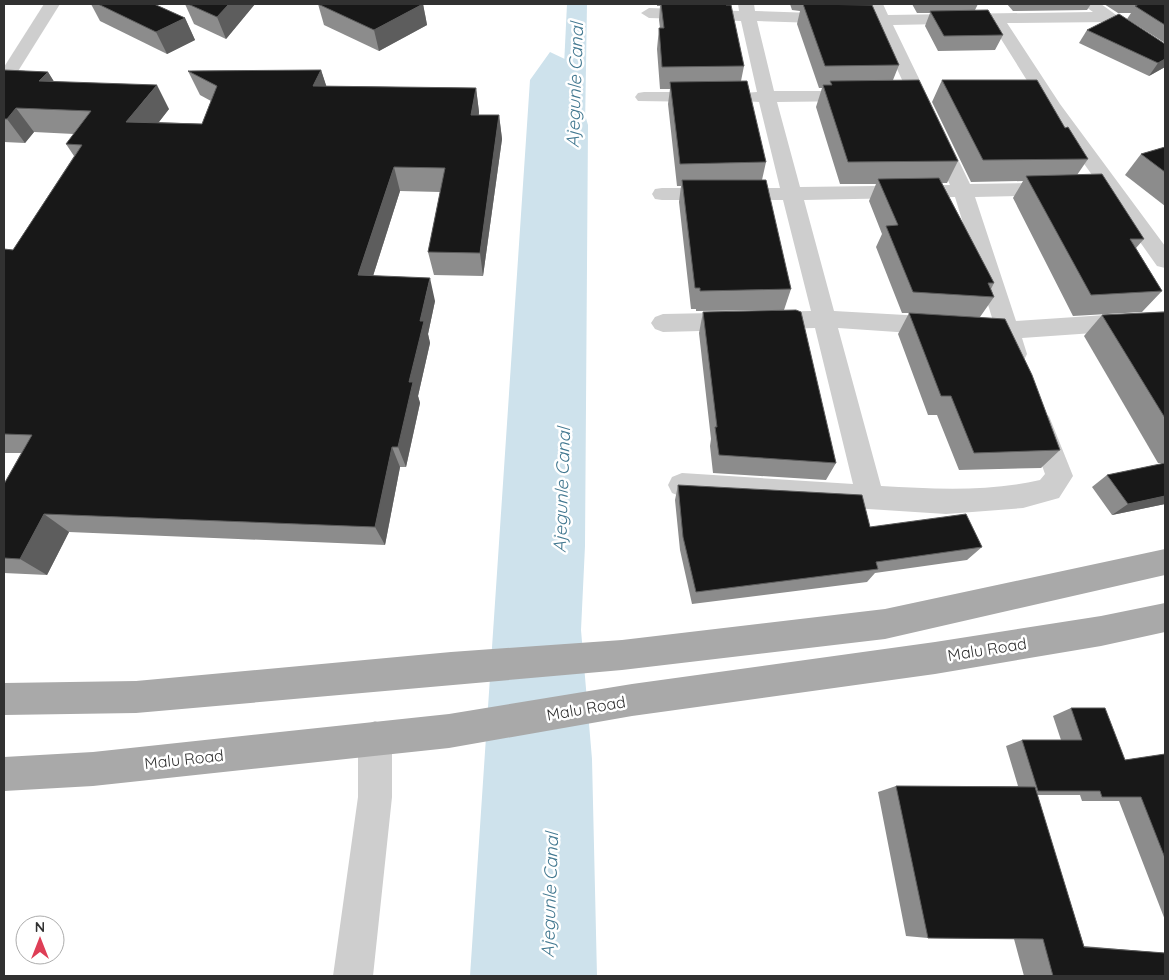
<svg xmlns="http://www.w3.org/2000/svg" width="1169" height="980" viewBox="0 0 1169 980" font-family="Quicksand,sans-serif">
	<rect width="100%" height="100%" fill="#fff"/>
	<path fill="#cee2ec" d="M550,52L569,61L588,125L585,546L581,630L592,759L597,976H470L530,80Z"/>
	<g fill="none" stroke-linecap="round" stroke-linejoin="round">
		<path fill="#cee2ec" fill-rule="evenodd" d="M567,4H587L585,128L581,133L573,135L565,133L561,128Z"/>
		<g fill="#cecece" fill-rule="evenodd">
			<path d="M44,4H60L10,84L4,85V67Z"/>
			<path d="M738,4H754L755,11L872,15L867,4H883L888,15L1093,12L1082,4H1101L1119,17L1111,22L1007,23L1060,104L1165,246V268L1157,266L1106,194L975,197L1016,321L1165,311V328L1022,338L1027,354L1024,360L1015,363L1006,360L998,338L981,335L977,329L981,323L993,321L955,197L804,200L834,311L941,317L949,320L953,326L949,332L941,335L838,328L881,486C934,489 988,492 1040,480L1045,474L1027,423L1031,416L1040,413L1049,416L1073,476L1059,498L1023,508L946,514L682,497L672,493L668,485L672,477L682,473L853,484L815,328L663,332L655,329L651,323L655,317L663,314L811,311L783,200H662L655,199L652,194L655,189L662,188H780L759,102L744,101L741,97L744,93L757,92L741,21L649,18L641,13L649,8L739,11ZM757,21L877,25L950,185L800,187L777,102L857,101L863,100L866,96L863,92L857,91H774ZM991,23L1043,106L1097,182L970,184L893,25Z"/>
			<path d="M644,92H705L711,93L714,97L711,101L705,102L638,101L635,97L638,93Z"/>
			<path d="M375,721L387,726L392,738V797L373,976H333L358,797V738L363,726Z"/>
		</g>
		<g fill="#a9a9a9" fill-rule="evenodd">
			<path d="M1165,549V575L885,639L622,670L136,713L4,715V683L136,681L451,652L622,640L885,609Z"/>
			<path d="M1165,603V632L1101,646L935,674L632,716L449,748L93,786L4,791V757L93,752L449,714L632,684L935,642L1101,616Z"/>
		</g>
	</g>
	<g fill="#8c8c8c">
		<path d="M91,4H154L185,18L195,40L167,54L100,21Z"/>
		<path d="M185,4H255L226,39L194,24Z"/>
		<path d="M318,4H423L427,25L379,51L324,25Z"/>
		<path d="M657,4H726L744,66L741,81L766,162L762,180L791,289L784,310L696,311V309H691L679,202L681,186H677L668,104L670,89H660L657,49L659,28H660L659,20L660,6H657Z"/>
		<path d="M790,4H859L899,65L893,80L958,161L947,183H942L994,283L991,289L994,297L980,317L1060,450L1041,468L959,470L937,415H928L898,334L909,313H902L876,247L882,234L869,201L876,184H840L816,107L822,88H819L797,24L800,11L792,10Z"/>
		<path d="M912,4H978L975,10L1003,35L995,50L938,51L925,26L930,13H917Z"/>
		<path d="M1007,4H1091L1087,10L1013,11Z"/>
		<path d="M1104,4H1165V43L1127,19L1131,13H1118Z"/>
		<path d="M1087,30L1165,44V67L1149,76L1079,43Z"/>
		<path d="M4,70L48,72L54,82L169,109L159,122L202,124L211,101L200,95L188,71L321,70L326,86L476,88L479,112V115H499L502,139L483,276L434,275L428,252L440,192L400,191L373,276L435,301L428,334L430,343L418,396L420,403L406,467H400L385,545L69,532L47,575L4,573V484L21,453H4V249L13,250L74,156L66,144L74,134L34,132L25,143L4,142Z"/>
		<path d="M942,80L1065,128L1088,159L1077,175L1144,239L1136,248L1162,291L1142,312L1073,316L1013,198L1023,181L971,182L932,102Z"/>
		<path d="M1165,147V206L1125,175L1141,154Z"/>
		<path d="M703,312L836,463L826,480L713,473L710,446L711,439L699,333Z"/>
		<path d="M1165,312V463H1158L1084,336L1102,315Z"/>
		<path d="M1165,463V504L1112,515L1092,487L1107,475Z"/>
		<path d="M678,485L870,527L982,547L967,560L875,573L867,582L692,604L680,550L675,500Z"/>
		<path d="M1071,708L1125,760L1165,754V920L1119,801H1082L1080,795H1037L1084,946L1165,953V976H1024L1014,939L928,938L906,936L878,792L896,786H1018L1006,746L1022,740H1061L1053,716Z"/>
	</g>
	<g fill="#5d5d5d">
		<path d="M229,4H255L226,39L217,17Z"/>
		<path d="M423,4L427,25L379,51L374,30Z"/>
		<path d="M185,18L195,40L167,54L156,32Z"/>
		<path d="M1165,59V67L1149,76L1158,63Z"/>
		<path d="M321,70L329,94L313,86Z"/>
		<path d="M48,72L63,96L39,81Z"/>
		<path d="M157,85L169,109L140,146L126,122Z"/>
		<path d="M476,88L479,112L474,139L471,115Z"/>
		<path d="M16,108L34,132L25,143L7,119Z"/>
		<path d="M499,115L502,139L483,276L480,253Z"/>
		<path d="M394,167L400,191L366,298L358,275Z"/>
		<path d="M430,278L435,301L428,334L430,343L418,396L420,403L406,467L398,447L420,321Z"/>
		<path d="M392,447L400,467L385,545L375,527Z"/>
		<path d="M1165,496V504L1112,515L1128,504Z"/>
		<path d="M44,514L69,532L47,575L20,559Z"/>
	</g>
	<g fill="#181818" stroke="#5d5d5d">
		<path d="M98,4H154L185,18L156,32Z"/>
		<path d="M188,4H229L217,17Z"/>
		<path d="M318,4H423L374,30Z"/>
		<path d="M661,4H726V5H731L744,66L662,67L659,28H664Z"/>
		<path d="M803,4L872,5L899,65L825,66Z"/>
		<path d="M1139,4H1165V25L1135,6Z"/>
		<path d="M988,10L1003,35L944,36L930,11Z"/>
		<path d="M1119,14L1165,44V59L1158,63L1087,30Z"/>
		<path d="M4,70L48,72L39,81L157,85L126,122L202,124L217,86L188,71L321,70L313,86L476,88L471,115H499L480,253L428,252L445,168L394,167L358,275L430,278L420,321H424L409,382H413L398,447H392L375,527L44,514L20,559L4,558V484L32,435L4,434V249L13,250L82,145L66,144L91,111L16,108L7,119H4Z"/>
		<path d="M919,80L958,161L848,162L823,85H832L830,81Z"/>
		<path d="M942,80H1037L1065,128L1068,127L1088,159L983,160Z"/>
		<path d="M747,81L766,162L680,164L670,82Z"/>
		<path d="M1165,147V172L1141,154Z"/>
		<path d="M1102,174L1144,239H1130L1162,291L1091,295L1026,176Z"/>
		<path d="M939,178L994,283H988L994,297L913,292L886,226L898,225L878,179Z"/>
		<path d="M682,180H766L791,289L700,291V288H695Z"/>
		<path d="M796,310L801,312L836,463L719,455L715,427H717L703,312Z"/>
		<path d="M1165,312V418L1102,315Z"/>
		<path d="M909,313L1005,319L1032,375L1060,450L974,453L951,396H941Z"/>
		<path d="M1165,463V496L1128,504L1107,475Z"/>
		<path d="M678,485L862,495L870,527L966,514L982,547L876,562L878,569L696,592L683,537Z"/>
		<path d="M1071,708H1105L1125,760L1165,754V858L1141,797H1102L1100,791H1038L1022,740H1082Z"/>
		<path d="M896,786L1035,787L1084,947L1165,953V976H1053L1043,939L928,938Z"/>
	</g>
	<g text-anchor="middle" stroke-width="5" stroke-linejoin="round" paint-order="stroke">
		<g font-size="16" fill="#313131" stroke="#fff">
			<text transform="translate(987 649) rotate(-9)" y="6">Malu Road</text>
			<text transform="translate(586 708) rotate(-10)" y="6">Malu Road</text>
			<text transform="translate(184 759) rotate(-6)" y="6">Malu Road</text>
		</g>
		<g font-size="18" font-style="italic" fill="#427890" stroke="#fff">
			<text transform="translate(575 85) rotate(-88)" y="6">Ajegunle Canal</text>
			<text transform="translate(562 490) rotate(-88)" y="6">Ajegunle Canal</text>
			<text transform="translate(550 895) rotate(-88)" y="6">Ajegunle Canal</text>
		</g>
	</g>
	<rect width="1169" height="980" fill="none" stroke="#313131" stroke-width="10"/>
	<g transform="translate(40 940)"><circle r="24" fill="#ffffff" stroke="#adadad"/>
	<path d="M0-4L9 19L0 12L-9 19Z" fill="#de3e56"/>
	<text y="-8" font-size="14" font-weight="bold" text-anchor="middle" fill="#313131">N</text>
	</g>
</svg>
